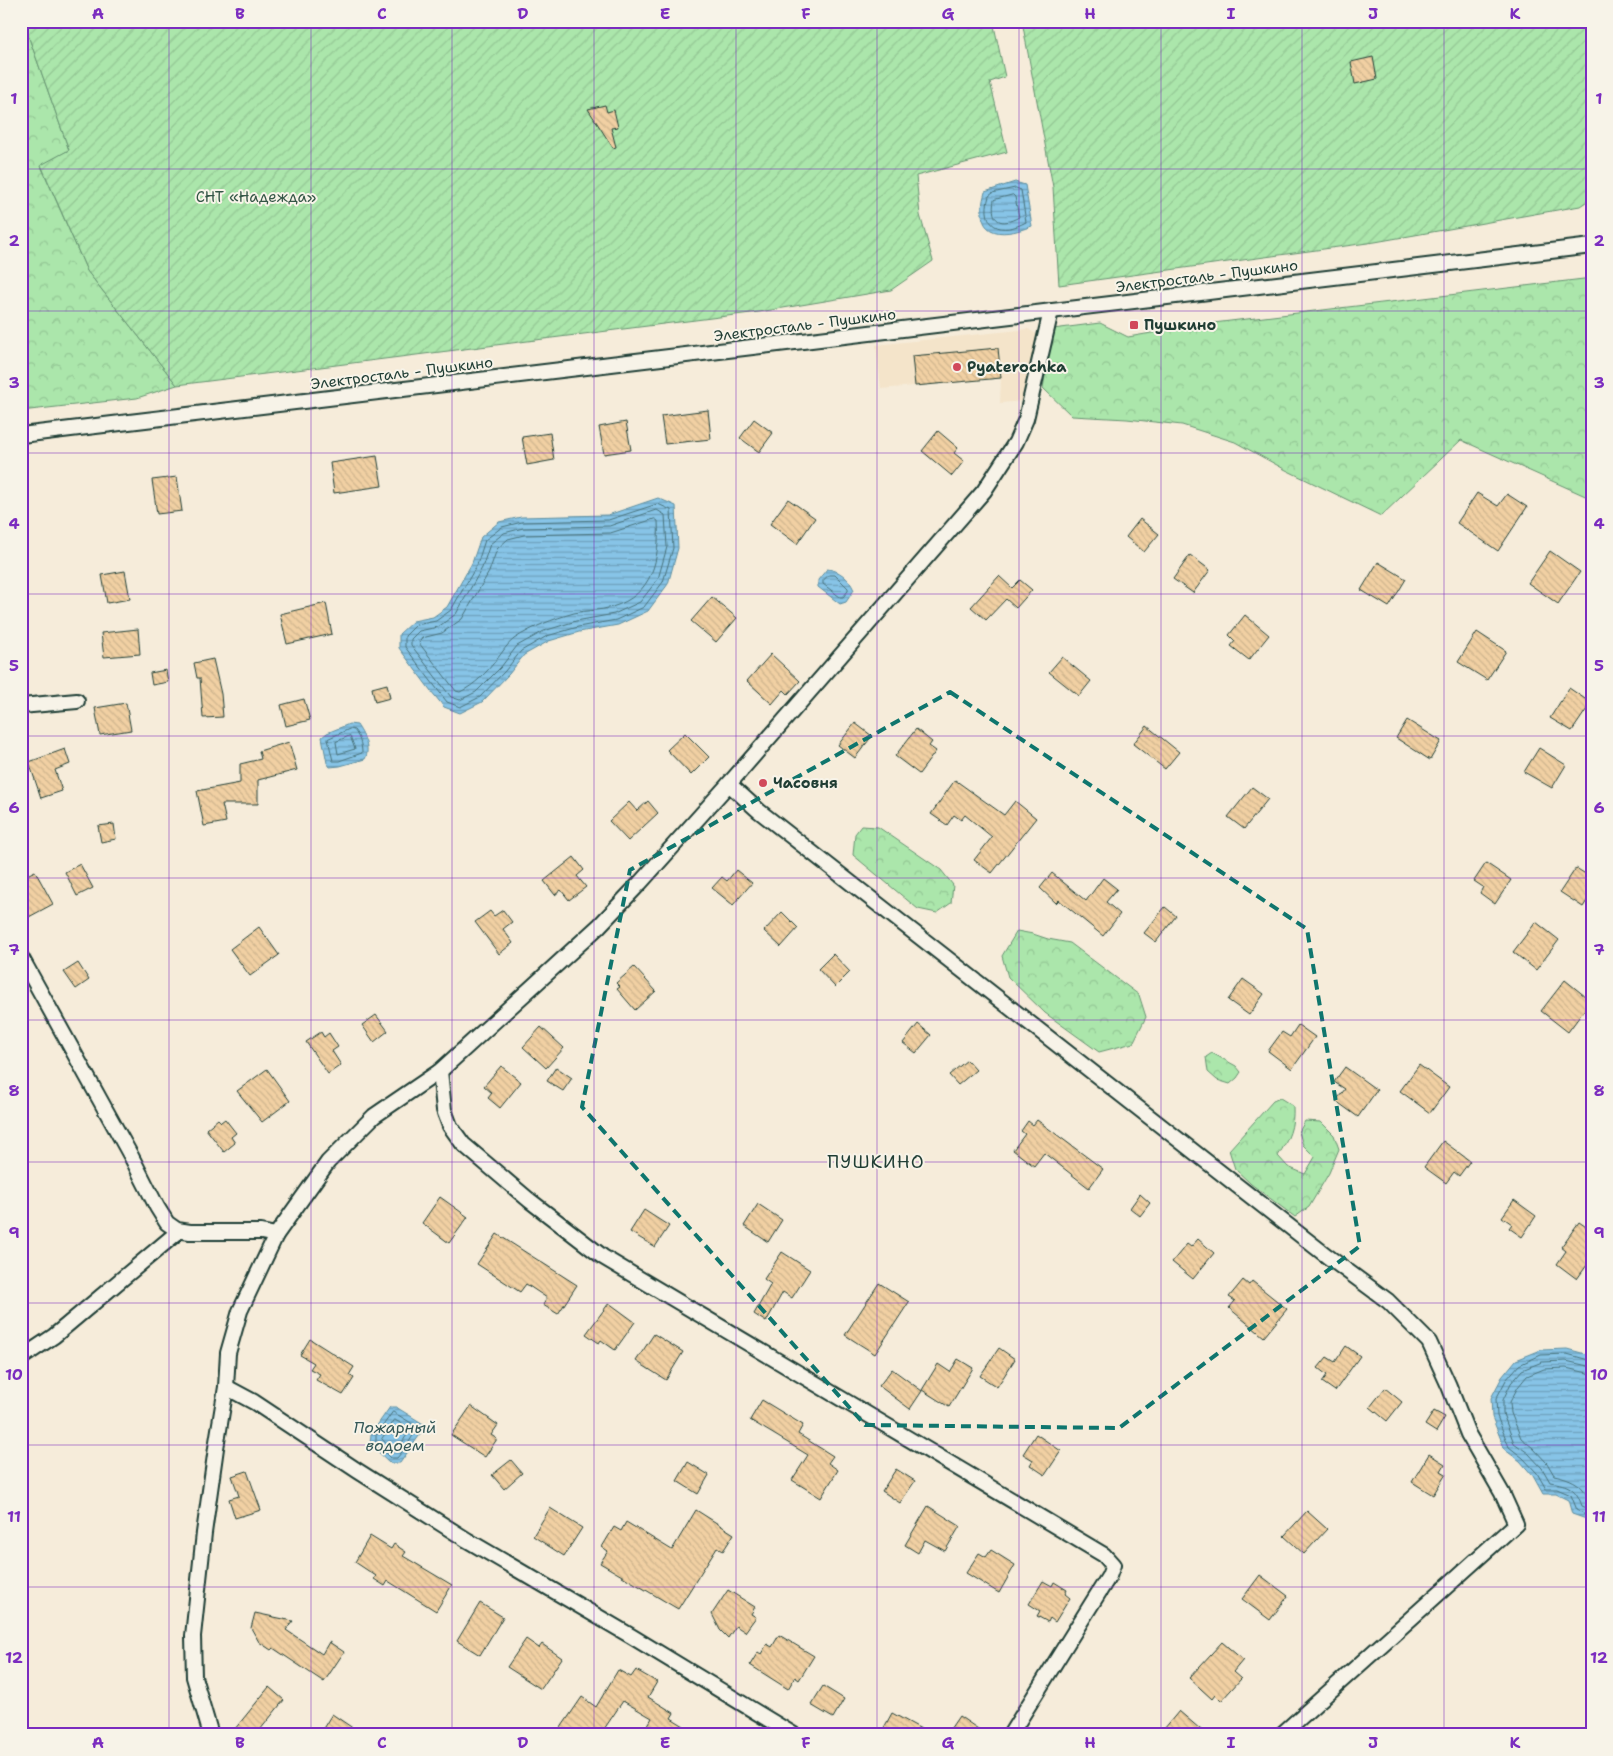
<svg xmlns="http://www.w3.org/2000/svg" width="1613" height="1756" viewBox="0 0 1613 1756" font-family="'Shantell Sans',sans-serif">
	<defs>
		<pattern id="forest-crowns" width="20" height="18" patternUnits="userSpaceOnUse" patternTransform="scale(1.25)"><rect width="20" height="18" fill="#abe6ab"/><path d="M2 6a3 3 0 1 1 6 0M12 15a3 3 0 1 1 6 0" fill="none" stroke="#93c694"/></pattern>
		<pattern id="garden-furrows" width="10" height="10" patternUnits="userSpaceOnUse" patternTransform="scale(1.25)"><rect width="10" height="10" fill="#abe6ab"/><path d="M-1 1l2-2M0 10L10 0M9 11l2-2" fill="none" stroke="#93c694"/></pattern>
		<pattern id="water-rules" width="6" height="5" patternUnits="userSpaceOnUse" patternTransform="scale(1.25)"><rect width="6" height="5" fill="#87c4e7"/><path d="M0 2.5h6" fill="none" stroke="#6ea0bc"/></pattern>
		<pattern id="building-back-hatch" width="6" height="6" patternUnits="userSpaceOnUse" patternTransform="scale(1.25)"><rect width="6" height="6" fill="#f1d0a3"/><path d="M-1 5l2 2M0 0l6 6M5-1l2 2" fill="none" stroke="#ceb48d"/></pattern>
	</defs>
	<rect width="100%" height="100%" fill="#f6ecda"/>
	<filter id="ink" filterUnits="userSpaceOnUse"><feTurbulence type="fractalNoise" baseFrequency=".02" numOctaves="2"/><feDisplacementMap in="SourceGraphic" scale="10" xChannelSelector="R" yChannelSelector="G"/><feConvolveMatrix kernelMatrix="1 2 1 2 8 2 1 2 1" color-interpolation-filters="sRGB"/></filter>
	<g filter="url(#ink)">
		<path fill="#f4e4ca" d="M1028,329L1041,337L1023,401L1000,403L1001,378L881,389L876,345Z"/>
		<g fill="url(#forest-crowns)" stroke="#659270">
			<path d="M21,21H23L69,150L41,166L87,271L177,385L137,398L21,411Z"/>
			<path d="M1592,278V499L1461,440L1381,516L1286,470L1235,442L1182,425L1127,419L1072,416L1043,388L1053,329L1100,323L1128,337L1205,324Z"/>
			<path d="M861,826L878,827L941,870L953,885L951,903L937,913L918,909L853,855L855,834Z"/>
			<path d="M1017,931L1033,934L1048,939L1070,943L1139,995L1146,1017L1133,1043L1099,1052L1045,1013L1008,977L1002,956Z"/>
			<path d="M1212,1053L1236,1066L1241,1072L1237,1078L1230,1084L1217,1080L1208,1072L1206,1057Z"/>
			<path d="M1280,1098L1293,1106C1294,1128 1289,1138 1278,1156L1288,1167L1305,1174L1315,1157L1303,1145L1299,1132L1305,1121L1321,1122L1334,1135L1339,1149L1329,1173L1309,1207L1295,1217L1251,1184L1235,1169L1229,1150L1273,1101Z"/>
		</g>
		<g fill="url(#garden-furrows)" stroke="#659270">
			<path d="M23,21H993L1005,77L990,82L1007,152L916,176L920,215L933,261L891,290L759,312L177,385L87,271L41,165L69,150Z"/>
			<path d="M1022,21H1592V198L1580,206L1375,242L1059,285L1053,187Z"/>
		</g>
		<g fill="url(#water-rules)" stroke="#5d8e9f">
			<path d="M1015,182L1025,185L1032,226C997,240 973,234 985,192Z"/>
			<path d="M658,498L676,506L678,548L668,584L648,611L618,625L579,632L549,641L524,655L509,674L482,702L460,713L444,707L431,691L399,648V634L413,621L433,617L447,607L472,563L481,537L499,522L521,517L608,515Z"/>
			<path d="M827,569C839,570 849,578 854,590L846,602L840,604L818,587V580Z"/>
			<path d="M349,724L357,725C363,734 371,748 365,759L340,766L330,767L327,763L322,737L327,733Z"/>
			<path d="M1567,1349L1589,1355L1592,1359V1521L1572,1514L1568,1500L1556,1494H1543L1533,1476L1520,1461L1505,1450L1492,1417L1491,1398L1502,1377L1516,1360L1541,1350Z"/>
			<path d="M390,1407H396L425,1425L419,1436L400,1463H390L370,1444L371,1434Z"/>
		</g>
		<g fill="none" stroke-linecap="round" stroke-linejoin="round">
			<g stroke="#49737c" stroke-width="1">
				<path d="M1016,188L1021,190L1026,222C1001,236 980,227 989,196L993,193Z"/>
				<path d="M1013,195L1015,197L1019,217C1001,227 990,222 994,200Z"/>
				<path d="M658,504L671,510L673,548L663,582L644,607L616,620L578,627L547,636L521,651L505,671L480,697L460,707L447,702L405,647V636L416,625L436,621L451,610L477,565L485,540L502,527L522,522L608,520Z"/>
				<path d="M657,510L665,515L667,547L658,579L640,602L614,614L576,621L544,631L517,646L501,667L476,692L460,700L451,697L411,645V639L419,631L438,627L456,614L482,568L490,544L504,533L523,528L609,526Z"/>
				<path d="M655,519L658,521C660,559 653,595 612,607C600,611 586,610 574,613C553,619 532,627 514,639C507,644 502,653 497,659C487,672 475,685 460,692L456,691L419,643L422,638L442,633L462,619L489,572L497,549L508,539L524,535L610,533Z"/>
				<path d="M829,575H835L848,588V591L843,597H840L823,584V581Z"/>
				<path d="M350,729L354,730C359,736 362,745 362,753L339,761H333L328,739Z"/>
				<path d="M350,736L355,749L338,754L336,742Z"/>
				<path d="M1592,1361L1567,1354L1541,1355L1519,1365L1506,1380L1496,1399L1497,1416L1509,1447L1523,1458L1537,1473L1546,1489H1557L1571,1495L1577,1510L1592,1517"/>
				<path d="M1592,1367L1566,1361L1542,1362L1522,1370L1511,1383L1503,1400V1414L1514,1443L1528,1453L1542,1468L1550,1482C1569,1485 1576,1488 1582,1506L1592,1510"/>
				<path d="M1592,1374L1566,1368L1544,1369L1527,1376L1518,1387L1510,1402L1511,1413L1521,1438L1533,1448L1547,1463L1554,1475C1564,1477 1577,1481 1583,1489C1587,1494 1586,1499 1592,1502"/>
				<path d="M393,1412L418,1427L406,1447L397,1458H391L376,1442V1436Z"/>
				<path d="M395,1420L409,1428L410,1430L401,1444L394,1452L382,1439Z"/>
			</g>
		</g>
		<g fill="url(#building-back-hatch)" stroke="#1f3d34">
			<path d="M1373,57L1377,79L1355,84L1351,62Z"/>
			<path d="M605,105L607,112L614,110L618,127L611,128L616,147L613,148L588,109Z"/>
			<path d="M998,348L1001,378L915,386L912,356Z"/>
			<path d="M708,410L711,439L665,444L661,416Z"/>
			<path d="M754,419L773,433L759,452L740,438Z"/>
			<path d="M626,422L631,450L604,454L599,427Z"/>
			<path d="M938,431L958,448L954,453L964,461L952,476L922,451Z"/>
			<path d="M550,433L554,460L527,465L522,437Z"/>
			<path d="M377,456L382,486L334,493L330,463Z"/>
			<path d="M177,477L182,511L157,514L152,480Z"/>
			<path d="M1477,493L1498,506L1507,494L1527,507L1498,551L1457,523Z"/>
			<path d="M788,499L815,518L797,544L770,524Z"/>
			<path d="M1140,519L1159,534L1144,552L1126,537Z"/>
			<path d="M1550,551L1580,572L1558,604L1528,583Z"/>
			<path d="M1190,555L1210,570L1193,593L1173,579Z"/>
			<path d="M1378,562L1406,579L1389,607L1361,590Z"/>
			<path d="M125,571L130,599L107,603L102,575Z"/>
			<path d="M999,576L1012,588L1020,580L1032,590L1016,608L1006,599L986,620L971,607Z"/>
			<path d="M712,597L737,618L716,642L691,621Z"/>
			<path d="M326,603L332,634L287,644L280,614Z"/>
			<path d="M1245,615L1269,635L1249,660L1231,646L1235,641L1229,635Z"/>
			<path d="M138,629L140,654L104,657L101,633Z"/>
			<path d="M1477,632L1506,651L1487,680L1458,662Z"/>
			<path d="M771,654L800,681L788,694L784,690L772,704L747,681Z"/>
			<path d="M1062,657L1091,681L1079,696L1049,672Z"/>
			<path d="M213,659L221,694L223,717L203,718L200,678H197L194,663Z"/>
			<path d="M166,670L168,682L152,685L150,673Z"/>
			<path d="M387,684L390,698L375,702L372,688Z"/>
			<path d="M1569,688L1591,703L1572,731L1550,718Z"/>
			<path d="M304,699L310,720L286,726L281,705Z"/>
			<path d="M126,703L131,730L100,735L95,708Z"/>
			<path d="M1407,720L1441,741L1430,760L1396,738Z"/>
			<path d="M855,723L872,736L855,758L838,745Z"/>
			<path d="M1147,726L1179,752L1165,769L1133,744Z"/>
			<path d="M916,729L932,742L929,746L936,751L919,774L895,756Z"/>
			<path d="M685,733L709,757L691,775L667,750Z"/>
			<path d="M289,742L297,770L258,780V804H222L226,822L204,826L197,791L240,783V764L261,759L259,751Z"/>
			<path d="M1539,748L1566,765L1552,788L1524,772Z"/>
			<path d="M65,749L70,764L55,770L62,791L41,798L29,762Z"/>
			<path d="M955,780L1004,815L1015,801L1036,818L992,873L974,860L992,837L965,815L961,820L954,815L947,825L931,814Z"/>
			<path d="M1252,787L1268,799L1244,829L1228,817Z"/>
			<path d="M648,801L658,813L628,841L609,821L629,802L637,811Z"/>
			<path d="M114,824L116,839L101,842L98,826Z"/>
			<path d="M574,857L584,870L577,876L586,887L569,900L561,890L555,895L544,881Z"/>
			<path d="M1486,863L1511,880L1495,904L1480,893L1483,887L1474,881Z"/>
			<path d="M80,864L93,888L77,896L65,872Z"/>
			<path d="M1576,868L1592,878V893L1583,907L1560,892Z"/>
			<path d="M736,870L752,883L733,905L712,888L722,877L727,881Z"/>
			<path d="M35,871L53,904L27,918L21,907V878Z"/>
			<path d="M1052,873L1086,901L1103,878L1117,889L1106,902L1120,914L1103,936L1059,900L1056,903L1040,888Z"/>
			<path d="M1165,907L1176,916L1156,942L1144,933Z"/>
			<path d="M503,910L512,922L503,929L513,943L499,954L475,922L490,911L494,916Z"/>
			<path d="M782,912L798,928L781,947L764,931Z"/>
			<path d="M1536,922L1559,940L1536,970L1513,952Z"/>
			<path d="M259,927L279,955L250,976L230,949Z"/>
			<path d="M833,954L850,972L835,987L818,969Z"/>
			<path d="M78,963L89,980L76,989L64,972Z"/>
			<path d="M634,967L656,991L635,1010L617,989L620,987L616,983Z"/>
			<path d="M1243,979L1264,994L1249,1015L1228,1000Z"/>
			<path d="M1565,980L1591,1001L1568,1032L1541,1011Z"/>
			<path d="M376,1015L388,1031L374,1042L362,1025Z"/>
			<path d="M918,1024L931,1035L916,1053L903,1043Z"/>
			<path d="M1298,1025L1315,1037L1292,1069L1268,1051L1282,1032L1290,1037Z"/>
			<path d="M541,1027L564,1048L546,1068L523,1047Z"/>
			<path d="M321,1032L324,1037L329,1033L338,1047L332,1051L341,1065L328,1074L306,1042Z"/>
			<path d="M967,1060L976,1070L958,1085L949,1075Z"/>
			<path d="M1419,1065L1449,1087L1430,1113L1400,1091Z"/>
			<path d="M501,1066L521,1082L500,1108L488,1098L492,1093L484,1086Z"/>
			<path d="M556,1067L572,1078L563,1091L547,1081Z"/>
			<path d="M1345,1067L1377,1090L1358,1117L1336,1101L1345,1089L1334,1082Z"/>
			<path d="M267,1069L290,1101L262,1122L237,1091Z"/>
			<path d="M218,1119L221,1122L225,1119L236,1133L231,1137L235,1143L224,1152L206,1129Z"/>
			<path d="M1037,1120L1103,1169L1089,1188L1044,1153L1034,1166L1013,1150L1025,1134L1021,1131L1028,1121L1033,1125Z"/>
			<path d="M1443,1141L1470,1161L1459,1176L1454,1172L1446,1183L1424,1167Z"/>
			<path d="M1140,1194L1150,1203L1140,1216L1130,1208Z"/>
			<path d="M440,1197L468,1217L449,1243L422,1223Z"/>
			<path d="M1514,1200L1536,1216L1522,1237L1509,1228L1512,1224L1502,1217Z"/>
			<path d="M758,1204L782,1220L768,1242L744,1226Z"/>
			<path d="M644,1210L669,1226L655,1247L630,1232Z"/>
			<path d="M1579,1222L1592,1231V1258L1577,1279L1557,1264L1566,1251L1561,1247Z"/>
			<path d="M497,1234L577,1285L558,1314L543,1305L547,1298L526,1284L520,1292L477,1264Z"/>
			<path d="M1198,1239L1214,1253L1193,1279L1172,1262L1187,1244L1191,1247Z"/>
			<path d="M782,1252L810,1270L792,1298L783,1292L766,1322L754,1314L771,1284L764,1279Z"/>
			<path d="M1243,1280L1249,1285L1252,1281L1287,1309L1264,1337L1229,1308L1235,1301L1229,1297Z"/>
			<path d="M879,1283L909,1302L875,1354L845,1335Z"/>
			<path d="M609,1303L635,1322L615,1350L601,1340L599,1343L586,1334Z"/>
			<path d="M654,1334L683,1352L666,1380L636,1361Z"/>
			<path d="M310,1339L354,1367L349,1375L354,1378L343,1395L316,1380L320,1374L310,1369L314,1363L300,1355Z"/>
			<path d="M1346,1346L1360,1356L1335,1391L1322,1382L1327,1375L1318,1368L1327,1357L1335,1362Z"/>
			<path d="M999,1348L1015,1359L997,1387L980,1376Z"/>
			<path d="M958,1359L973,1368L949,1407L922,1390L938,1364L950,1372Z"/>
			<path d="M892,1369L922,1391L910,1409L879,1386Z"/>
			<path d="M1385,1388L1402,1402L1387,1421L1370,1407Z"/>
			<path d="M762,1400L803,1425L798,1434L833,1456L828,1463L838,1470L821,1498L792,1480L808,1455L750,1420Z"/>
			<path d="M471,1406L498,1425L491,1435L497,1439L485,1457L451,1435Z"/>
			<path d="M1434,1411L1445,1417L1436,1432L1425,1425Z"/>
			<path d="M1036,1434L1061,1451L1045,1475L1030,1465L1033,1460L1023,1454Z"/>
			<path d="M1429,1454L1445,1464L1441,1471L1446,1474L1433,1495L1412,1482Z"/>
			<path d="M511,1460L522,1473L504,1489L492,1475Z"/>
			<path d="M688,1462L709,1475L698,1494L677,1481Z"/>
			<path d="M896,1469L915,1481L900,1503L882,1491Z"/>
			<path d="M247,1471L261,1510L235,1518L229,1499L239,1496L232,1476Z"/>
			<path d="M928,1506L960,1526L945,1551L925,1540L918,1553L905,1545Z"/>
			<path d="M550,1508L582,1528L564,1556L533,1536Z"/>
			<path d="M696,1510L734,1534L723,1551L717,1547L678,1609L600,1563L608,1551L602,1547L614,1527L621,1531L626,1522L672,1550Z"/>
			<path d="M1307,1511L1327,1529L1304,1554L1284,1536Z"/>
			<path d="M370,1536L391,1549L394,1544L406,1552L403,1556L452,1585L436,1611L388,1581L385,1586L374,1579L376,1576L355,1562Z"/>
			<path d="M991,1550L1015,1565L999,1593L966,1573L979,1553L986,1557Z"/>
			<path d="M1260,1575L1288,1596L1270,1620L1242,1599Z"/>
			<path d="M1043,1581L1052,1586L1054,1582L1067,1590L1065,1594L1070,1598L1055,1622L1050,1618L1048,1622L1037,1616L1040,1611L1029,1604Z"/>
			<path d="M728,1590L755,1607L751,1614L756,1617L745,1632L736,1626L728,1638L720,1630L712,1614Z"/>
			<path d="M480,1603L503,1617L480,1655L457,1641Z"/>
			<path d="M255,1613L293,1621L286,1630L322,1654L329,1642L344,1652L324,1682L273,1648L271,1650L259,1642L251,1628Z"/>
			<path d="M779,1635L814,1656L799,1680L795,1677L788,1689L750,1665L758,1652L761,1654L767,1644L772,1647Z"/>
			<path d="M526,1639L539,1648L542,1644L562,1658L541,1689L507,1667Z"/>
			<path d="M1222,1642L1243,1660L1233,1672L1241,1679L1221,1701L1215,1695L1212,1699L1189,1678Z"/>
			<path d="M618,1670L631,1677L636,1670L657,1682L648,1697L674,1713L671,1718L684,1726L679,1735H642L652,1718L623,1701L600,1735H556L582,1697L596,1707Z"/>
			<path d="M823,1686L844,1699L833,1718L811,1705Z"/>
			<path d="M269,1687L284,1700L256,1735H230Z"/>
			<path d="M1179,1711L1207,1735H1159Z"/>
			<path d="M892,1713L932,1735H880Z"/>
			<path d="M332,1714L363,1735H319Z"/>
			<path d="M959,1716L987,1735H946Z"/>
		</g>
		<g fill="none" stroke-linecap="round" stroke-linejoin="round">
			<defs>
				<g id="street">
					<path d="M21,435L1592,246"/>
					<path d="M21,706L77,701"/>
					<path d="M729,784L759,811L1327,1256L1388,1301L1429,1342L1449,1386L1468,1434L1502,1493L1516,1524L1281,1735"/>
					<path d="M21,957L131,1156L157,1207L167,1223L177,1230L190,1232H261L276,1235"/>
					<path d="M440,1071L444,1110L450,1126L463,1144L529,1200L603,1257L1104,1555L1113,1565L1109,1576L1010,1735"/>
					<path d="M21,1358L54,1336L179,1231"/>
					<path d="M226,1387L254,1402L358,1471L467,1540L631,1636L794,1735"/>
					<path d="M211,1735L194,1677L193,1636L204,1533L216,1448L226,1387L228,1353L240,1311L276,1235L328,1162L374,1116L440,1071L599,926L640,883L735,777L984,491L1016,442L1026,419L1051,311"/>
				</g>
			</defs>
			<use href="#street" stroke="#1f3d34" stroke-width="18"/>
			<use href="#street" stroke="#f7f3e8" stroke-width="14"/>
		</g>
	</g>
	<path fill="none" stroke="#0f766e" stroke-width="4" stroke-dasharray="10 6" stroke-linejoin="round" d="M950,692L1307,929L1360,1246L1119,1428L865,1425L582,1107L630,870Z"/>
	<path fill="none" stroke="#7b2cbf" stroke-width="1" stroke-opacity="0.55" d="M169,21V1735M311,21V1735M452,21V1735M594,21V1735M736,21V1735M877,21V1735M1019,21V1735M1161,21V1735M1302,21V1735M1444,21V1735M21,169H1592M21,311H1592M21,453H1592M21,594H1592M21,736H1592M21,878H1592M21,1020H1592M21,1162H1592M21,1303H1592M21,1445H1592M21,1587H1592"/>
	<g fill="#d1495b" stroke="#f7f3e8" stroke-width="2">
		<rect x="1129" y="320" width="10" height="10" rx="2.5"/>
		<circle cx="957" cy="367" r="5"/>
		<circle cx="763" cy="783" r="5"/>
	</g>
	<g text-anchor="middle" stroke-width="4" stroke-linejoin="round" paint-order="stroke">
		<g font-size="15" fill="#345646" stroke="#f7f3e8">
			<text x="256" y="202">СНТ «Надежда»</text>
		</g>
		<g font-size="15" fill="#1f3d34" stroke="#f7f3e8">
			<text transform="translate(1207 276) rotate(-7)" y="5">Электросталь - Пушкино</text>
			<text transform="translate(805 325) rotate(-7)" y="5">Электросталь - Пушкино</text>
			<text transform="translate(402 373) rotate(-7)" y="5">Электросталь - Пушкино</text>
		</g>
		<g font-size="15" font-weight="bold" fill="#1f3d34" stroke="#f7f3e8" text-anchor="start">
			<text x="1144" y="330">Пушкино</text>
			<text x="967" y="372">Pyaterochka</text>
			<text x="773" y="788">Часовня</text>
		</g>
		<g font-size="16" font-style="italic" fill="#345858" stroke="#f7f3e8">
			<text x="395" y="1433">Пожарный<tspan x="395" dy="18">водоем</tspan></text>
		</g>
		<g font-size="18" letter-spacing="1" fill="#1f3d34" stroke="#f7f3e8">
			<text x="876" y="1168">ПУШКИНО</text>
		</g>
	</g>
	<rect width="1613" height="1756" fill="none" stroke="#f7f3e8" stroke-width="55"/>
	<rect x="28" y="28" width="1558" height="1700" fill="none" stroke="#7b2cbf" stroke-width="2"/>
	<g font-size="16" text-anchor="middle" font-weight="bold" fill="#7b2cbf">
		<text x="98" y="19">A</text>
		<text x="240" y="19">B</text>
		<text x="382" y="19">C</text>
		<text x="523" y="19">D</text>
		<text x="665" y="19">E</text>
		<text x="806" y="19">F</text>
		<text x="948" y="19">G</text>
		<text x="1090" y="19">H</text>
		<text x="1231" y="19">I</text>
		<text x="1373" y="19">J</text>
		<text x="1515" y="19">K</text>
		<text x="14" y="104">1</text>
		<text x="1599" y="104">1</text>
		<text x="14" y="246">2</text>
		<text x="1599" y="246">2</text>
		<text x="14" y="388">3</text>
		<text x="1599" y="388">3</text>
		<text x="14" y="529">4</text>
		<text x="1599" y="529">4</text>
		<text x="14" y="671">5</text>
		<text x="1599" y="671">5</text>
		<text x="14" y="813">6</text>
		<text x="1599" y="813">6</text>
		<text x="14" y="955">7</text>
		<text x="1599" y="955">7</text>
		<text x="14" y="1096">8</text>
		<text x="1599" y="1096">8</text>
		<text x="14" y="1238">9</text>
		<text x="1599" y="1238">9</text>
		<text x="14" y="1380">10</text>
		<text x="1599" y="1380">10</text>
		<text x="14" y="1522">11</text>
		<text x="1599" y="1522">11</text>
		<text x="14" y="1663">12</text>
		<text x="1599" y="1663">12</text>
		<text x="98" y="1748">A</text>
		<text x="240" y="1748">B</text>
		<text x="382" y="1748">C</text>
		<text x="523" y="1748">D</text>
		<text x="665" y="1748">E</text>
		<text x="806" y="1748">F</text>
		<text x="948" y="1748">G</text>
		<text x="1090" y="1748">H</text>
		<text x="1231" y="1748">I</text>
		<text x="1373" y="1748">J</text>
		<text x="1515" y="1748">K</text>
	</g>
</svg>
